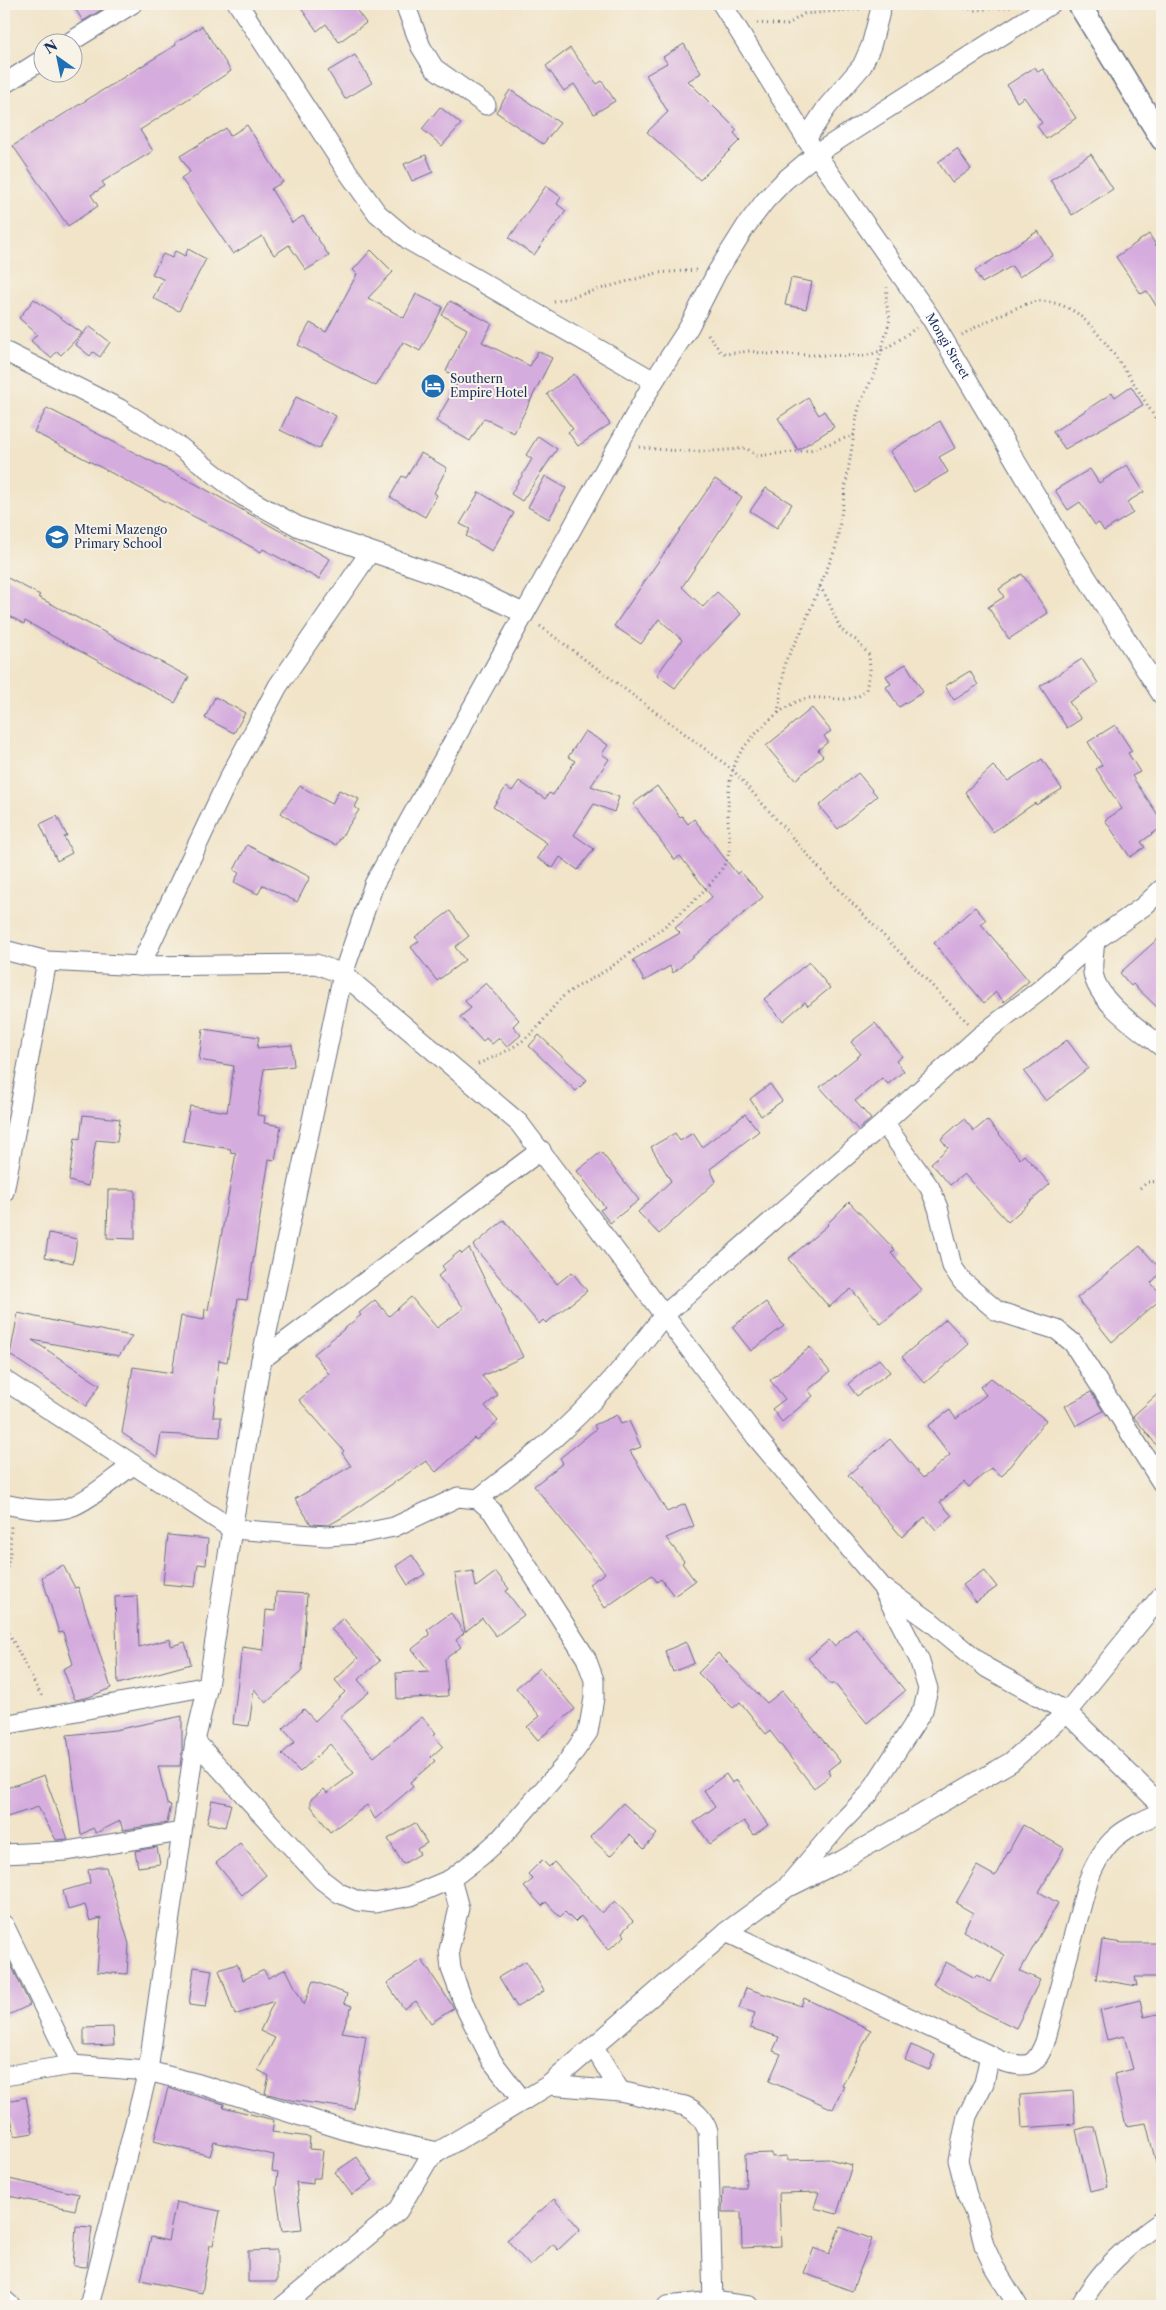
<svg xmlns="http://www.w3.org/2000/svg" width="1166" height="2310" viewBox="0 0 1166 2310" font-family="'Libre Caslon Text',serif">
	<rect width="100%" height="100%" fill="#f7f3e8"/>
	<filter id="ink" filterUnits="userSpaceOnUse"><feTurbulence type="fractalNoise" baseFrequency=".02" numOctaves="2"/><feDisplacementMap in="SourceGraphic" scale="10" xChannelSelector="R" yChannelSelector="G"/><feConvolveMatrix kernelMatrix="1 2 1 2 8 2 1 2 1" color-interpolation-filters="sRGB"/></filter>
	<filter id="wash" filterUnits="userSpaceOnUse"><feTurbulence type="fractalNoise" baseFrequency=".0096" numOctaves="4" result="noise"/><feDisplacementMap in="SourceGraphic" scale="20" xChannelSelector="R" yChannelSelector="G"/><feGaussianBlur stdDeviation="1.12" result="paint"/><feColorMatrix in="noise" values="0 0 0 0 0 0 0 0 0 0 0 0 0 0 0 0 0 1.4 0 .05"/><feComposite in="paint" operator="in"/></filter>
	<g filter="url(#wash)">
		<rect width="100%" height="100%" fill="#f1e4c8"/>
		<g id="blocks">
			<g fill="#d5acde">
				<path d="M72,4H111L83,21Z"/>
				<path d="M298,4H352L366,23L339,42L326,24L317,31Z"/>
				<path d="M202,26L231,71L140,130L153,151L102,182L105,186L91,195L98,206L68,226L13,146L50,121L51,122L176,45L175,43Z"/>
				<path d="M684,44L701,73L688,81L737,130L734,133L740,140L700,180L647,132L668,112L646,75L667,63L663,57Z"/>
				<path d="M570,48L597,84L602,81L615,101L594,114L574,84L564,91L546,66Z"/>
				<path d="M355,55L372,83L345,99L328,71Z"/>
				<path d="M1035,67L1038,72L1043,69L1076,118L1046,139L1037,126L1042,123L1024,97L1017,102L1007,85Z"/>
				<path d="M510,90L560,123L543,144L496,112Z"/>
				<path d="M440,107L461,124L442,146L422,129Z"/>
				<path d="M247,125L283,182L271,189L292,223L303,216L329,256L306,270L289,245L274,255L262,236L233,254L181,178L190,172L180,156L226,128L230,136Z"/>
				<path d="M957,149L971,169L952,183L938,162Z"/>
				<path d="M1091,154L1113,189L1072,215L1050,180Z"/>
				<path d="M426,155L433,172L412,181L404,164Z"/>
				<path d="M546,186L561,197L557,204L566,211L534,255L509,238Z"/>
				<path d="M1038,231L1053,255L1019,277L1012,266L982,283L975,271Z"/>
				<path d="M1149,234L1162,255V315L1147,291L1141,294L1116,257Z"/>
				<path d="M188,249L206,259L179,311L153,298L163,279L152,274L163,254L172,258L175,251L185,256Z"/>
				<path d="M371,250L393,272L368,298L404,318L416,294L443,307L420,351L403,342L376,386L298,345L310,323L326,332L357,274L353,270Z"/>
				<path d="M791,278L812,282L806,309L785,305Z"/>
				<path d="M34,299L82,333L61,355L57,351L51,358L31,341L37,334L19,318Z"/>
				<path d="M450,301L492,324L482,342L530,366L538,351L552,358L514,433L484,418L470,441L436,421L460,379L446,371L467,329L442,315Z"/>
				<path d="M89,326L110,342L100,357L93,352L90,356L75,344Z"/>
				<path d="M574,374L610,424L578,446L568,432L573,429L547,394Z"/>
				<path d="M1131,386L1143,405L1065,449L1053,432L1112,393L1115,397Z"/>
				<path d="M296,397L336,416L319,449L280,430Z"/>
				<path d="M808,398L819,415L824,411L834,427L798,450L778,418Z"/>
				<path d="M47,408L196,484L330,559L319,579L263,549L261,552L34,432Z"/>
				<path d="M940,421L955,448L939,457L948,472L914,492L890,451Z"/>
				<path d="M538,436L557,449L522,501L511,494L532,459L526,455Z"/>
				<path d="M421,453L447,468L434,493L437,495L425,517L390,497L402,476L406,478Z"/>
				<path d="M1127,465L1144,492L1127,502L1133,513L1104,531L1099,523L1095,525L1080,502L1068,510L1055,490L1090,469L1099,483Z"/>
				<path d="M545,476L566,488L549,519L528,507Z"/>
				<path d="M715,479L742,497L682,587L703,607L717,592L741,614L691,667L675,688L657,675L682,640L659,619L641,644L614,626Z"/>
				<path d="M766,488L792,504L777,528L750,511Z"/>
				<path d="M479,492L514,513L492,551L466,536L470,529L460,524Z"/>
				<path d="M1022,574L1048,613L1009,639L988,607L1004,597L999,589Z"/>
				<path d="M4,576L40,595L38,597L189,677L175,703L25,621L24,624L4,613Z"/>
				<path d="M1082,659L1098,683L1069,702L1081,719L1067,728L1040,686Z"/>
				<path d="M906,664L923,692L899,707L886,687L891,684L886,676Z"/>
				<path d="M970,671L978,685L954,700L945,686Z"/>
				<path d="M215,697L245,713L234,733L205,718Z"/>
				<path d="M812,708L831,731L824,736L828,742L818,750L823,756L795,780L766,746Z"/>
				<path d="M1115,725L1132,751L1128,753L1140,772L1132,776L1162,821V827L1141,842L1145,847L1130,857L1105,820L1122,809L1096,769L1102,765L1088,742Z"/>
				<path d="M585,731L608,745L602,754L609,759L591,786L619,797L614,812L594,804L574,835L594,849L578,870L560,857L553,868L537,858L547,843L493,807L506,787L512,791L519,781L545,799L549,793L553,795L575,761L568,757Z"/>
				<path d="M1042,759L1062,789L1036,805L1035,803L993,832L965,792L993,766L1008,781Z"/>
				<path d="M858,773L877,796L838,829L819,806Z"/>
				<path d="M300,786L332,804L339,790L359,799L355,807L359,810L336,845L309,833L281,813Z"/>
				<path d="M657,786L680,817L682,816L688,824L694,819L737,874L740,871L763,897L673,973L670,966L644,981L633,960L680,933L675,928L712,897L680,856L675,860L633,804Z"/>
				<path d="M57,816L67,836L64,837L72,853L57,861L40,824Z"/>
				<path d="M247,845L310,877L297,902L263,885L258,894L234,882L239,873L234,870Z"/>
				<path d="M975,907L986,920L981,924L1029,981L1004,1002L996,992L984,1003L934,943Z"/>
				<path d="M450,911L469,936L455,947L465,960L437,981L411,947L419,941L415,937Z"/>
				<path d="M1162,935V1012L1133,984L1131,986L1120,973Z"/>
				<path d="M809,962L830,988L808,1006L805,1002L783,1021L764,999Z"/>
				<path d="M486,983L519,1020L513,1026L521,1035L507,1047L499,1038L492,1044L486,1038L483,1042L460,1017L471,1008L465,1001Z"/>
				<path d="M875,1023L902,1056L896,1061L904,1071L888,1084L882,1078L855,1101L871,1119L858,1130L820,1087L861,1054L851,1042Z"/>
				<path d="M203,1029L259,1037L257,1048L292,1045L294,1066L264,1069L257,1115L265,1116L264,1123L281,1126L275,1160L269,1159L247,1300L238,1299L227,1362L219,1360L213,1417H221L220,1437L161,1434L157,1457L122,1433L133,1367L172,1373L181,1316L204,1320L205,1309L208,1310L236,1153L230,1152L231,1149L183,1141L190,1106L227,1112L234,1066L199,1060Z"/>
				<path d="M539,1035L587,1080L576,1091L529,1046Z"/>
				<path d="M1067,1040L1088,1068L1046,1101L1024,1072Z"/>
				<path d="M770,1084L782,1101L761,1116L750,1099Z"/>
				<path d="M745,1114L759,1131L710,1169L716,1181L659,1234L638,1212L671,1181L651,1147L675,1133L680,1141L693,1133L702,1147Z"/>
				<path d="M83,1115L120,1119L117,1142L96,1140L88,1186L69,1181L75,1138L80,1139Z"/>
				<path d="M964,1119L974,1131L987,1120L1020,1159L1024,1155L1050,1184L1008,1222L964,1174L950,1185L931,1163L948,1148L941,1139Z"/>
				<path d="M601,1152L639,1200L610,1223L600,1210L605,1207L577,1171Z"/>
				<path d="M108,1190H135V1239L107,1238Z"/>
				<path d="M849,1202L895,1250L891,1253L922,1290L881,1324L851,1289L829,1307L788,1259L828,1225L827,1224Z"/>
				<path d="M504,1220L557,1284L572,1272L587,1291L546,1323L543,1320L539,1324L473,1246Z"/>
				<path d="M49,1233L77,1239L73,1263L45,1257Z"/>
				<path d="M1140,1246L1162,1271L1151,1283L1162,1295V1298L1112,1342L1077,1298Z"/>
				<path d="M469,1248L523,1357L482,1376L498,1395L485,1406L498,1421L476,1440L474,1438L436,1472L426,1461L345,1516L329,1525L311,1524L295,1499L351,1466L342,1453L344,1451L299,1400L329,1374L314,1354L361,1315L359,1313L375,1300L389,1316L411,1297L437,1328L464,1308L438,1276L445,1270L442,1266L460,1251L462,1254Z"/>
				<path d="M766,1302L784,1326L751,1351L732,1327Z"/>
				<path d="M18,1313L63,1323L132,1336L119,1356L32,1340L100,1385L86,1406L10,1355Z"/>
				<path d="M946,1319L969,1344L925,1383L902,1357Z"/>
				<path d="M810,1347L830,1372L808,1390L813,1396L782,1422L772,1409L785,1399L770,1380Z"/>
				<path d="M879,1359L890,1372L857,1396L848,1384Z"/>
				<path d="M991,1378L1046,1420L1002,1476L991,1468L969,1487L964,1482L940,1502L952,1516L936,1530L925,1517L902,1537L848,1475L890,1439L923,1478L950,1455L928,1426L950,1410L956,1419L986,1395L980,1387Z"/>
				<path d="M1162,1390V1452L1133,1416Z"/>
				<path d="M1091,1392L1103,1411L1076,1426L1065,1406Z"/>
				<path d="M617,1415L621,1424L629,1421L641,1447L630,1451L667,1512L685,1504L694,1526L666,1538L684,1561L682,1563L695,1581L674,1596L661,1579L657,1582L652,1575L605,1608L589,1584L605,1573L534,1486L563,1463L560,1458L596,1429L594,1425Z"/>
				<path d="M168,1535L208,1539L206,1565L198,1564L195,1587L163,1584Z"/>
				<path d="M412,1555L425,1574L408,1585L396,1566Z"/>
				<path d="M63,1565L75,1588L78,1587L111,1688L89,1697L75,1700L63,1669L73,1664L63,1632L59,1633L42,1577Z"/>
				<path d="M984,1570L997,1587L976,1602L963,1585Z"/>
				<path d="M473,1571L476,1587L496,1572L509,1589L506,1591L524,1615L496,1636L482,1618L465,1632L455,1574Z"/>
				<path d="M276,1592L307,1594L302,1671L266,1703L254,1689L249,1726L233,1724L242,1647L263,1650L266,1610L275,1611Z"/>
				<path d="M137,1596L139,1647L170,1639L171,1646L185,1642L191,1664L118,1684L115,1597Z"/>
				<path d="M451,1613L464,1633L456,1640L461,1647L445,1659L448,1696L397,1699L396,1673L429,1671L412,1649L430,1635L427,1630Z"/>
				<path d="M343,1618L380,1661L358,1680L369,1692L340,1717L374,1757L422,1717L436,1733L433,1735L443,1746L431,1757L435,1761L410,1782L413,1787L375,1819L367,1805L330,1832L311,1806V1799L324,1789L327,1793L354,1773L330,1744L300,1772L282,1754L295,1742L283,1729L304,1709L315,1721L345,1692L335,1680L358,1658L331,1629Z"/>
				<path d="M856,1628L905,1691L867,1723L834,1683L831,1685L808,1658L829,1640L834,1646Z"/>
				<path d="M686,1642L694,1663L673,1672L665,1651Z"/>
				<path d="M718,1653L767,1703L782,1691L840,1761L828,1770L831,1775L814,1788L770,1731L766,1734L740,1702L733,1708L698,1673Z"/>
				<path d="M540,1668L575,1709L538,1740L527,1727L540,1716L516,1688Z"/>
				<path d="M182,1716V1751L180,1766H158L167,1804L171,1805L167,1823L123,1830L120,1821L96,1833L93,1828L81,1835L67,1735L115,1730Z"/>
				<path d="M726,1774L732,1783L737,1780L768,1825L754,1835L744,1821L710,1844L694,1822L715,1807L704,1790Z"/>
				<path d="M44,1775L68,1839L56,1840L38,1807L4,1818V1789Z"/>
				<path d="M212,1800L231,1804L225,1827L207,1823Z"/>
				<path d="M623,1803L657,1834L644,1849L630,1835L610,1856L590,1837Z"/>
				<path d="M415,1823L427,1843L417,1849L420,1854L403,1864L388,1839Z"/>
				<path d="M1023,1825L1064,1848L1039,1892L1058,1903L1020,1971L1040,1980L1016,2028L977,2009L933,1984L946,1962L975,1978L976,1975L991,1982L1005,1955L963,1931L973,1913L956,1903L977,1866L995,1876Z"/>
				<path d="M240,1843L266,1875L242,1895L216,1863Z"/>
				<path d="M157,1847L160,1864L138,1867L135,1851Z"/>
				<path d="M542,1860L549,1867L554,1862L602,1913L615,1901L633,1921L622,1932L625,1936L608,1950L581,1916L575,1922L565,1912L560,1917L546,1902L542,1906L524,1887L533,1879L528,1874Z"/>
				<path d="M99,1867H106L129,1944L127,1974L97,1972L101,1918L90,1921L85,1905L68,1910L63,1891L90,1883L88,1870Z"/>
				<path d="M1102,1940L1123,1943H1162V1977H1135L1137,1986L1096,1979Z"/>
				<path d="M4,1950L30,2005L4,2017Z"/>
				<path d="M422,1960L454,2008L431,2023L416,2001L404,2009L387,1983Z"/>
				<path d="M526,1961L544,1991L517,2007L499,1977Z"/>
				<path d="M237,1964L243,1980L264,1970L268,1978L286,1969L304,2005L313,1981L347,1994L344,2003L352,2006L342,2032L366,2036L354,2109L291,2100L265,2093L269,2076L258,2070L275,2038L260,2031L274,2001L235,2015L219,1970Z"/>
				<path d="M194,1967L212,1970L206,2007L189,2005Z"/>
				<path d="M746,1988L801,2006L804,1998L871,2030L842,2085L844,2086L833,2109L769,2081L781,2054L773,2051L779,2037L750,2028L755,2013L739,2008Z"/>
				<path d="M1140,2000L1144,2017L1162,2013V2091L1156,2092L1162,2118V2162L1156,2163L1146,2123L1126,2126L1114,2074L1133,2069L1124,2036L1107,2040L1100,2010Z"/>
				<path d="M113,2027L114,2045L84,2046V2028Z"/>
				<path d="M911,2045L935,2055L929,2070L905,2060Z"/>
				<path d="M168,2088L224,2104L223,2107L274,2120L272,2132L310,2137L309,2149L323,2150L320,2178H313V2184L296,2182L302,2229L282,2231L276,2188L278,2172L272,2171L274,2155L214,2142L210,2156L154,2141Z"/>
				<path d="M1073,2091L1075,2124L1022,2128L1020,2095Z"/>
				<path d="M26,2097L33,2133L15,2136L11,2118L4,2120V2102Z"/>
				<path d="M1087,2127H1094L1108,2187L1090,2191L1076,2130Z"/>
				<path d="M772,2153V2157L787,2156V2160L829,2159L852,2165L837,2214L814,2208L819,2192L779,2193L781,2246L742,2248L741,2212H722L723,2188H746L745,2154Z"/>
				<path d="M357,2157L373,2180L352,2195L335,2172Z"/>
				<path d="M4,2178L79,2194L75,2210L4,2195Z"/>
				<path d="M554,2199L580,2229L558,2250L553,2244L530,2266L507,2240Z"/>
				<path d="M176,2202L220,2211L213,2245H210L202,2293L141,2280L151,2237L168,2241Z"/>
				<path d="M76,2226L92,2227L87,2267L73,2266Z"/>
				<path d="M840,2227L872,2239L852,2291L804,2273L814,2248L829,2254Z"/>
				<path d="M277,2250V2282H248V2251Z"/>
			</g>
		</g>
	</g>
	<g filter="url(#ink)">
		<use href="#blocks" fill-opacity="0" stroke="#666e83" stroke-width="1"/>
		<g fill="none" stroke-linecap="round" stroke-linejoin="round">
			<defs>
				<g id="minor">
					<path d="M238,4L345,168L377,213L410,241L654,381"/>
					<path d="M405,4L421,47L434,68L486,105"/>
					<path id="s1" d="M722,4L816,154L931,318L1060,536L1162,695"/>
					<path d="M70,42L132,4"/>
					<path d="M4,84L42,60"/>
					<path d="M806,139L827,107L862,66L871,46L882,4"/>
					<path d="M4,351L120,409L180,447L243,496L299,527L456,581L523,613"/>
					<path d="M1095,941C1094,951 1092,963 1093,973C1098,1003 1140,1029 1162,1047"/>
					<path d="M4,950L47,961L140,966L316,964L343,974L519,1123L756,1437L882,1587L919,1659L928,1689L923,1710L869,1794L839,1825L785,1889L726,1932L549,2085L438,2152L428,2160L398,2211L283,2306"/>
					<path d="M140,966L228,780L278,686L370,552"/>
					<path d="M884,1123L930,1188L938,1208L952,1266L962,1281L997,1311L1057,1330L1073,1343L1162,1483"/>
					<path d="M4,1192L47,961"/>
					<path d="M261,1360L541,1150"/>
					<path d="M4,1380L232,1529L326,1536L359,1534L394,1527L458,1497L478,1499L492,1511L586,1658L594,1680V1698L588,1732L565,1765L500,1839L481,1856L451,1879L411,1896L375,1903L358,1901L339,1893L322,1880L195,1741"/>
					<path d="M478,1499C503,1479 529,1460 553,1439C595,1402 631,1359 664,1315L884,1123L980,1036L1041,989L1095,941L1144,906L1162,889"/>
					<path d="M4,1504C24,1508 53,1514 73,1506C94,1497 114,1478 133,1465"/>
					<path d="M885,1589L930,1621L987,1668L1067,1712L1162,1806"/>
					<path d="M4,1725L208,1686"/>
					<path d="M4,1854L67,1851L181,1832"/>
					<path d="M451,1879L459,1908L449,1950L451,1969L466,2009L492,2061L523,2101"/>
					<path d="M791,1886L841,1861L1011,1762L1067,1712L1162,1595"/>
					<path d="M4,1925L72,2065"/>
					<path d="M726,1932L1004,2062C1029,2068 1035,2067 1045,2042L1088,1881C1105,1838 1121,1830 1162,1812"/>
					<path d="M594,2047L620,2091"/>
					<path d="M990,2055L984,2083L967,2116L958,2160L967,2195L978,2221L984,2245L994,2267L1018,2306"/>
					<path d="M4,2076L72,2065L148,2071L199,2084L342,2129L387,2141L438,2152"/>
					<path d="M549,2085L620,2091L685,2106C697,2111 703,2119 708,2131L713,2301"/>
					<path d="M4,2300L11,2306"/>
					<path d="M89,2306L148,2071L195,1741L208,1686L232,1529L261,1360L343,974L374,884L654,381L689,327L717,272L746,226L765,201L784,181L816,154L1051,4"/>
					<path d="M667,2306L713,2301L749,2306"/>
					<path d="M1080,2306C1099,2270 1129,2244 1162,2221"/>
				</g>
				<path id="tertiary" d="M1079,4L1162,139"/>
			</defs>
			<use href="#minor" stroke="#666e83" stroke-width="21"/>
			<use href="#tertiary" stroke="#666e83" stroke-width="25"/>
			<g stroke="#666e83" stroke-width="3" stroke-dasharray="1 4" stroke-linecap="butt">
				<path d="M945,4L975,10L1011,7"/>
				<path d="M757,23L787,25L804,14L862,9"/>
				<path d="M554,302L657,273L697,270"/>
				<path d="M708,334L720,351L726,354L750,351L766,354L862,356C882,354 900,339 916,328"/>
				<path d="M962,335C976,326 1024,302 1039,301C1052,301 1067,306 1078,314C1106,336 1145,399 1162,431"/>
				<path d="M639,447C677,452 708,453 746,448L757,456L810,450L854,435"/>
				<path d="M540,626L732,769L828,878L968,1023"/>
				<path d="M778,713L785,662L801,632L836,547L857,415L861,401L876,371L890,319L886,302L887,287"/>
				<path d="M478,1064C499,1055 517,1047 533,1032C545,1021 553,1004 566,994C579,985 594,978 608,969C638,948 714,892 727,859C732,845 728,831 728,817C728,787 729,763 750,740C764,724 784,705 804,699C823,694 852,707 866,690L870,669L869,655L856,640L847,635L840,628L827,598L819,585"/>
				<path d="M1140,1188L1148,1182L1162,1181"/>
				<path d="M4,1582L10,1554L11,1524"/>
				<path d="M4,1624L43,1699"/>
			</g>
			<use href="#minor" stroke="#fff" stroke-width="19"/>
			<use href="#tertiary" stroke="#fff" stroke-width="22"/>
		</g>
	</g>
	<defs>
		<symbol id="hotel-disc" viewBox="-11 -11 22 22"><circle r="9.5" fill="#1f6fb2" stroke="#f7f3e8"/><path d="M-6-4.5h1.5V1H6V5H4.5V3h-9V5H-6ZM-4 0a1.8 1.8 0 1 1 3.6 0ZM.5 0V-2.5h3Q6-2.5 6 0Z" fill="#fff"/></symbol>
		<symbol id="school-disc" viewBox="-11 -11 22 22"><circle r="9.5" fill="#1f6fb2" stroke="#f7f3e8"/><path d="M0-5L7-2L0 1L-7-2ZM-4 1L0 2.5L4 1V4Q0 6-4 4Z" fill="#fff"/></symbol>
	</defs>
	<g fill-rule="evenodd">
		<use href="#hotel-disc" x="419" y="372" width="28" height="28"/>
		<use href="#school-disc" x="43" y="523" width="28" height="28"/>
	</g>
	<g text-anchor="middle" stroke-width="4" stroke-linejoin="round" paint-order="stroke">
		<g font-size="12" fill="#1b2f5e" stroke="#f7f3e8">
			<text dy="4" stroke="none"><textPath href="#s1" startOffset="410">Mongi Street</textPath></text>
		</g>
		<g font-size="12" fill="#1b2f5e" stroke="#f7f3e8" text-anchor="start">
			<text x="450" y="383">Southern<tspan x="450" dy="14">Empire Hotel</tspan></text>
			<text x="74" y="534">Mtemi Mazengo<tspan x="74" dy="14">Primary School</tspan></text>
		</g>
	</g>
	<rect width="1166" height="2310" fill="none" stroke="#f7f3e8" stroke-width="20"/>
	<g transform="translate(58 58) rotate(327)"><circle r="24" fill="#f7f3e8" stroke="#9fa5b1"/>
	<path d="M0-4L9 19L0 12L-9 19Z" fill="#1f6fb2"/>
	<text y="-8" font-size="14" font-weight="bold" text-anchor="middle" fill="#1b2f5e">N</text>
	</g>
</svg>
